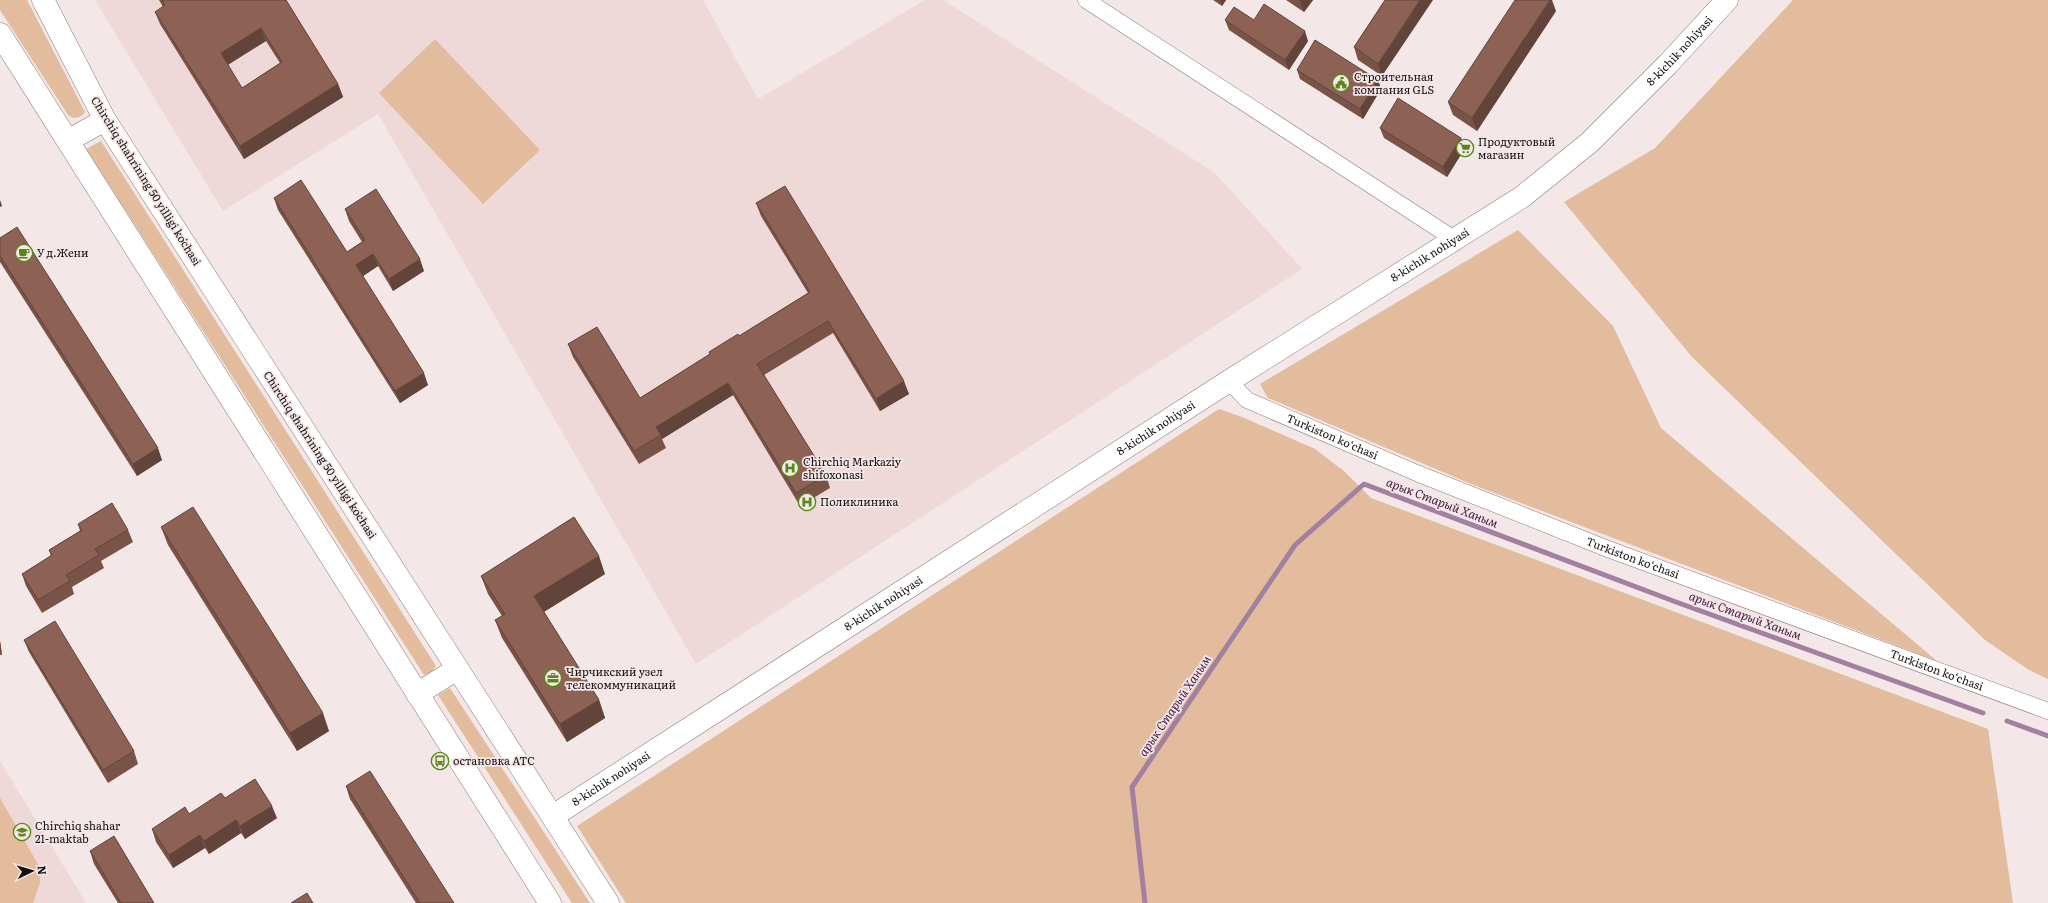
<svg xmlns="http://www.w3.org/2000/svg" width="2048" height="903" viewBox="0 0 2048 903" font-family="Literata,serif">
	<rect width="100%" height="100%" fill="#f4e7e8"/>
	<g fill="#eed8d8">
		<path d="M95,0H703L758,99L925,0H943L1215,173L1302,269L696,664L378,114L223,211Z"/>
		<path d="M0,761L86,903H0Z"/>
	</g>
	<g fill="#e2bc9c">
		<path d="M0,0H27L85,112C81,118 74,120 68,115L0,10Z"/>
		<path d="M1793,0H2048V679L2029,670L1985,640L1692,357L1564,202L1655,148Z"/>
		<path d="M435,39L540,150L483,204L379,93Z"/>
		<path d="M101,141L436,666L432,672L424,675L86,149Z"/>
		<path d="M1518,230L1613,326L1661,428L1937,661L1471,484L1268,398L1260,384Z"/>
		<path d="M1219,409L1242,417L1315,449L1345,472L1371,498L1988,729L2013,903H626L577,826Z"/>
		<path d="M450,688L590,903H572L438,695Z"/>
		<path d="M0,798L39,866L40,883L33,903H0Z"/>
	</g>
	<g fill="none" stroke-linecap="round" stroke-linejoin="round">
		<g stroke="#a480a0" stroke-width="5">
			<path d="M2007,721L2048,736"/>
			<path d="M1145,903L1132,787L1295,545L1364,484L1676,602L1983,713"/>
		</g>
		<defs>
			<g id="street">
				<path d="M1086,0L1454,239"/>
				<path id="s1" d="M1229,381L1247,400L1419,474L1608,549L2048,711"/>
			</g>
			<g id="secondary">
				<path d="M43,0L105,120L608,903"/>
				<path d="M0,34L550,903"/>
				<path d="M69,140L105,120"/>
				<path d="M417,694L457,669"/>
				<path id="s2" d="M553,816L1229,381L1522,197L1590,142L1667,65L1727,0"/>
			</g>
		</defs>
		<use href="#street" stroke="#887d7d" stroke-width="17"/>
		<use href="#secondary" stroke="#887d7d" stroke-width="23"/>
		<use href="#street" stroke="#fff" stroke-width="16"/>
		<use href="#secondary" stroke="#fff" stroke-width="22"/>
	</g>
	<g fill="#795347" fill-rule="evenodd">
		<path d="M159,0H286L338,84L343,97L244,159L160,24L155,12L163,7ZM266,41L280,63L242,88L228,65Z"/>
		<path d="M1213,0H1226L1222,6Z"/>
		<path d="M1286,0H1313L1304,12Z"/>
		<path d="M1385,0L1382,76L1358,60L1354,47Z"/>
		<path d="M1556,11L1477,131L1453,115L1448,102Z"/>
		<path d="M1225,20H1254L1308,41L1289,70L1229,30Z"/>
		<path d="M1297,70L1378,80L1381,89L1363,119L1300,79Z"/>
		<path d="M1380,128L1461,138L1465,148L1447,177L1384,138Z"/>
		<path d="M274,198L347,252L362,242L349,221L345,209L424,271L393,291L378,266L363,276L428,385L400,403L278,210Z"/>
		<path d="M756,203L909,394L880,411L833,333L764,375L826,475L830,488L800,506L733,395L662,439L666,448L639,464L573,357L568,344L640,398L808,293L761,216Z"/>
		<path d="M0,238L162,460L137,476L0,262Z"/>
		<path d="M78,524L128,530L133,542L101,561L104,568L72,587L74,594L42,613L26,586L22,574L51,556L49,550L80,531Z"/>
		<path d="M161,527L329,731L297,751L168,545Z"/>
		<path d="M605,574L544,612L599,700L605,718L567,742L502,638L495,620L502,616L488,594L481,576Z"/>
		<path d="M24,640L134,751L138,764L108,783L29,652Z"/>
		<path d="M0,641L2,655H0Z"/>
		<path d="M346,786L454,903H416L350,799Z"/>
		<path d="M225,798L277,818L245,839L241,833L209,854L205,848L173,868L156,842L152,829Z"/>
		<path d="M90,851L154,903H118L94,864Z"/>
	</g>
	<g fill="#63443a">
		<path d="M1220,0H1226L1222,6Z"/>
		<path d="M1300,0H1313L1304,12Z"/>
		<path d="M1420,0H1433L1382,76L1378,64Z"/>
		<path d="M1550,0H1552L1556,11L1477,131L1472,118Z"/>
		<path d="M261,28L266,41L225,66L221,53Z"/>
		<path d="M1305,31L1308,41L1289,70L1285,60Z"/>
		<path d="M1378,80L1381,89L1363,119L1360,109Z"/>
		<path d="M338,84L343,97L244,159L240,146Z"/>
		<path d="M1461,138L1465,148L1447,177L1443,167Z"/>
		<path d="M0,200L2,206L0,207Z"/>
		<path d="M373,254L378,266L360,278L356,265Z"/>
		<path d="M420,259L424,271L393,291L389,279Z"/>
		<path d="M424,373L428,385L400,403L395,391Z"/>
		<path d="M904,381L909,394L880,411L876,399Z"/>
		<path d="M728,383L733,395L662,439L661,435L656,427Z"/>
		<path d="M158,448L162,460L137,476L133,464Z"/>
		<path d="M599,556L605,574L540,614L534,596Z"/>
		<path d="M0,641L2,655L0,649Z"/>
		<path d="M599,700L605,718L567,742L560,724Z"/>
		<path d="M323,713L329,731L297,751L290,733Z"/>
		<path d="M272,806L277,818L245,839L240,826Z"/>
		<path d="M236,820L241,833L209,854L204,841Z"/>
		<path d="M200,835L205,848L173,868L169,855Z"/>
	</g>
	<g fill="#8d6153" stroke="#63443a" fill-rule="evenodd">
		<path d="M162,0H286L338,84L240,146L155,12L165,5ZM261,28L282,62L242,88L221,53Z"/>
		<path d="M1385,0H1420L1378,64L1354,47Z"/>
		<path d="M1515,0H1550L1472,118L1448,102Z"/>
		<path d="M1264,4L1305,31L1285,60L1225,20L1234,7L1254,20Z"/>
		<path d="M1315,40L1378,80L1360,109L1297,70Z"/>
		<path d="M1398,98L1461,138L1443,167L1380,128Z"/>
		<path d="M301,180L347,252L365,240L345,209L376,189L420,259L389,279L373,254L356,265L424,373L395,391L274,198Z"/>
		<path d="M785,186L904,381L876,399L828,321L757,364L826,475L796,493L728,383L656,427L661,435L634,451L568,344L597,327L640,398L710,354L709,352L738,334L739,336L810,292L756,203Z"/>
		<path d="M17,227L158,448L133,464L0,256V238Z"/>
		<path d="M112,503L128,530L95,549L99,555L66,575L70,581L38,600L22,574L52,555L49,550L82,530L78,524Z"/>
		<path d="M193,507L323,713L290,733L161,527Z"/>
		<path d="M574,517L599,556L534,596L599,700L560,724L495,620L505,614L481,576Z"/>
		<path d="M55,621L134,751L103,770L24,640Z"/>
		<path d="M370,771L454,903H420L346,786Z"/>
		<path d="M255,779L272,806L240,826L236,820L204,841L200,835L169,855L152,829L185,807L189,814L221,793L225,798Z"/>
		<path d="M114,836L154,903H121L90,851Z"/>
		<path d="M307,893L313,903H291Z"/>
	</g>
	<defs>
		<symbol id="civic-ring" viewBox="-11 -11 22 22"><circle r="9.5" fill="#f4e7e8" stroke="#59881a" stroke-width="1.5"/><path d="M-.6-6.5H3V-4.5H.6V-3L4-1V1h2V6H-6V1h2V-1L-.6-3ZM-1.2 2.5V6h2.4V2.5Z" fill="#59881a"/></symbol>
		<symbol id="supermarket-ring" viewBox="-11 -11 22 22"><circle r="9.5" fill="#f4e7e8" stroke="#59881a" stroke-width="1.5"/><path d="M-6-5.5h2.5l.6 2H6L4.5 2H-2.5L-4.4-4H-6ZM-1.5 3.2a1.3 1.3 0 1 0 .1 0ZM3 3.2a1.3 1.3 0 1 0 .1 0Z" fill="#59881a"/></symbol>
		<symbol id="cafe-ring" viewBox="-11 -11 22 22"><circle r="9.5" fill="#f4e7e8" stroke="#59881a" stroke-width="1.5"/><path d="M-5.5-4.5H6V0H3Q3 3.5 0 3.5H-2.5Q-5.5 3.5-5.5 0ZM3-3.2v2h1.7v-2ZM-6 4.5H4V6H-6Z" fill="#59881a"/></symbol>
		<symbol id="hospital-ring" viewBox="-11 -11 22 22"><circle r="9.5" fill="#f4e7e8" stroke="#59881a" stroke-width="1.5"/><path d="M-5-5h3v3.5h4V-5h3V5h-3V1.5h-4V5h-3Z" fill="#59881a"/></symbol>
		<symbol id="office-ring" viewBox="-11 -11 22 22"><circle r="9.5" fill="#f4e7e8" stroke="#59881a" stroke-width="1.5"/><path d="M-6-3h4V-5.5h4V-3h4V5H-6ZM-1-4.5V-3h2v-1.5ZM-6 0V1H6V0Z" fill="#59881a"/></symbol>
		<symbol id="bus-ring" viewBox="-11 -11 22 22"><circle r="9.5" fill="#f4e7e8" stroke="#59881a" stroke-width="1.5"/><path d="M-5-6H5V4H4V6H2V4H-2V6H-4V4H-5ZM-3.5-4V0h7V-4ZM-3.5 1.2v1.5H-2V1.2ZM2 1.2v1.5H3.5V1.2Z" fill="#59881a"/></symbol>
		<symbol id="school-ring" viewBox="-11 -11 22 22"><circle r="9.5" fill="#f4e7e8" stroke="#59881a" stroke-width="1.5"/><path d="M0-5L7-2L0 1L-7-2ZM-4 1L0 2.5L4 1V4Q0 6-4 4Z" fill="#59881a"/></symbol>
	</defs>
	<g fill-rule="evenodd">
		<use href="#civic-ring" x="1331" y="73" width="20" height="20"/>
		<use href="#supermarket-ring" x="1455" y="138" width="20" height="20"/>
		<use href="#cafe-ring" x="14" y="243" width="20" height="20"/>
		<use href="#hospital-ring" x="780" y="458" width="20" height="20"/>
		<use href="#hospital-ring" x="797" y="492" width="20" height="20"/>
		<use href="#office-ring" x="543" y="668" width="20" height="20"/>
		<use href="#bus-ring" x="430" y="751" width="20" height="20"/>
		<use href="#school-ring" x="12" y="822" width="20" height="20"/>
	</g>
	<g text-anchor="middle" stroke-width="3.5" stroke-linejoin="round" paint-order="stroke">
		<g font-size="11" fill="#130f0f" stroke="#f4e7e8">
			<text dy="4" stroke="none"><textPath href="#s2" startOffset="1365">8-kichik nohiyasi</textPath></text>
			<text transform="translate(146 181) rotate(58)" y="4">Chirchiq shahrining 50 yilligi koʻchasi</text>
			<text dy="4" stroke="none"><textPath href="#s2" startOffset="1041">8-kichik nohiyasi</textPath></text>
			<text dy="4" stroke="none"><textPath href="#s2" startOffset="717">8-kichik nohiyasi</textPath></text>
			<text dy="4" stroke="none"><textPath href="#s1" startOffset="119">Turkiston ko‘chasi</textPath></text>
			<text transform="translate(320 455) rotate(57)" y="4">Chirchiq shahrining 50 yilligi koʻchasi</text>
			<text dy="4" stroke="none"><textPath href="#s1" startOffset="443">Turkiston ko‘chasi</textPath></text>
			<text dy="4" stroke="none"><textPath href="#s2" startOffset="393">8-kichik nohiyasi</textPath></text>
			<text dy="4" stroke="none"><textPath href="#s1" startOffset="767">Turkiston ko‘chasi</textPath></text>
			<text dy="4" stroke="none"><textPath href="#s2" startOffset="69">8-kichik nohiyasi</textPath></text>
		</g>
		<g font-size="11" fill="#130f0f" stroke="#f4e7e8" text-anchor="start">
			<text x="1354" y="81">Строительная<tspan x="1354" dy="13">компания GLS</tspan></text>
			<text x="1478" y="146">Продуктовый<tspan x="1478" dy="13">магазин</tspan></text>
			<text x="37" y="257">У д.Жени</text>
			<text x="803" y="466">Chirchiq Markaziy<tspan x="803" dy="13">shifoxonasi</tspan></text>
			<text x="820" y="506">Поликлиника</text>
			<text x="566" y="676">Чирчикский узел<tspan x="566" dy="13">телекоммуникаций</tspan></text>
			<text x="453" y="765">остановка АТС</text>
			<text x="35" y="830">Chirchiq shahar<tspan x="35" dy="13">21-maktab</tspan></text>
		</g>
		<g font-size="12" font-style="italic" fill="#431641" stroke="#f4e7e8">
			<text transform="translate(1442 503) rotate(21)" y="4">арык Старый Ханым</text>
			<text transform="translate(1745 616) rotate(20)" y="4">арык Старый Ханым</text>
			<text transform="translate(1175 706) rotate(-56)" y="4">арык Старый Ханым</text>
		</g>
	</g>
	<g transform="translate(32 871) rotate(85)" stroke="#f4e7e8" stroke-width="3" paint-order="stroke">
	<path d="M0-3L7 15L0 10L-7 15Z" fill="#130f0f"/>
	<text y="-6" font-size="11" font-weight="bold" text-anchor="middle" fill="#130f0f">N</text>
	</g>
</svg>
